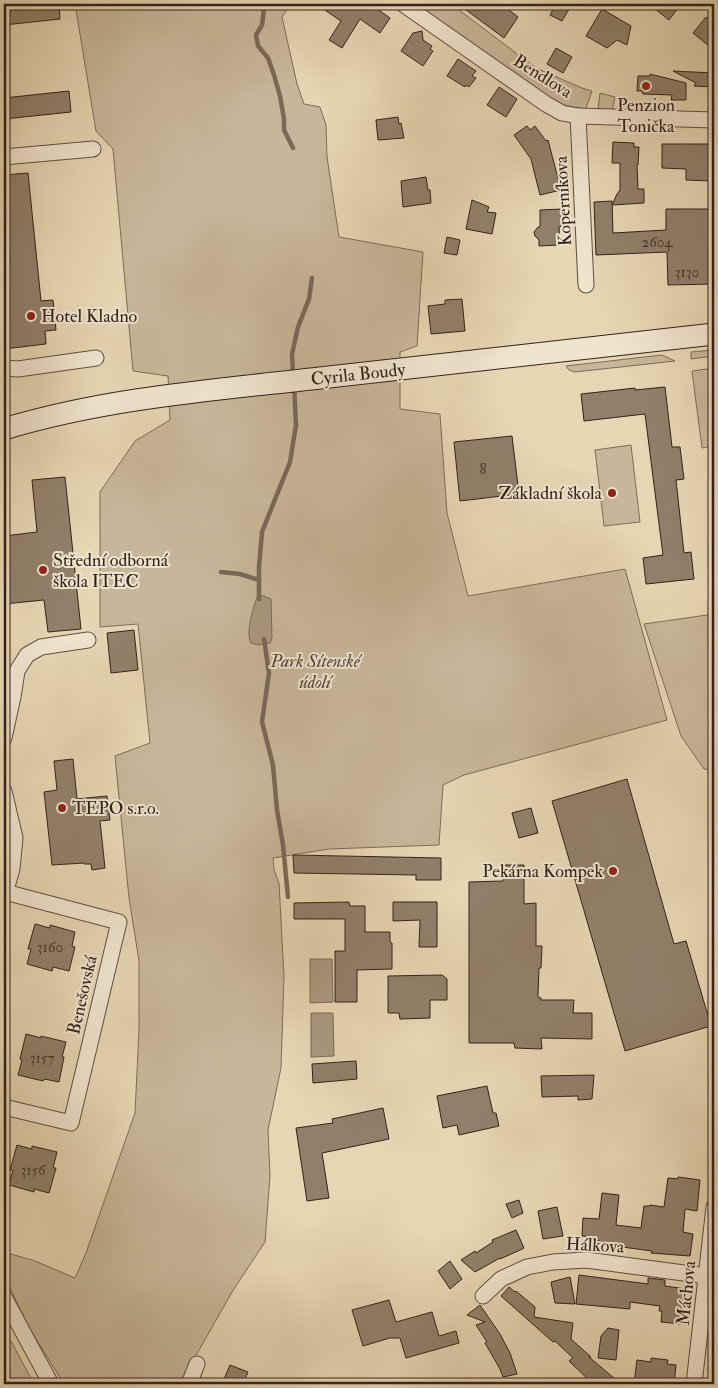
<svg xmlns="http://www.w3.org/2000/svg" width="718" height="1388" viewBox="0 0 718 1388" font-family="'IM FELL Double Pica',serif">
	<rect width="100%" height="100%" fill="#e6d6b4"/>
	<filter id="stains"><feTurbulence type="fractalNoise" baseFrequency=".004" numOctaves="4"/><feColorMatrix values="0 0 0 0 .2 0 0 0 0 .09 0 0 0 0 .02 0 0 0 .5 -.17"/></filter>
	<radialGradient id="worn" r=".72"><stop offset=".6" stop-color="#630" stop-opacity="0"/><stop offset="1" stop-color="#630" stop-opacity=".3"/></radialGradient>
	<g fill="#c7b79a" stroke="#7c6c5a">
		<path d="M75,4H290L282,17L297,84L304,104L320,107L326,125L327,157L339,237L423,252L417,346L400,352V409L440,414L447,513L468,596L625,569L667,720L464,775L443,785L439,845L329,849L273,858L274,870L279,883L284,976L281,1068L268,1130L270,1176L265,1242L232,1292L190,1366L181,1384H64L29,1328L4,1275V1252L35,1261L75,1278L86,1253L135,1113L139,1030V961L129,898L115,756L150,743L138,624L100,627V492L135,441L170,420L168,376L133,371L113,149L96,131Z"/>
		<path d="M412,4H451L536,68L582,88L592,91L586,108L584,109L559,104Z"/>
		<path d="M600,93L615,97L612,110L598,109Z"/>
		<path d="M714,350V356L691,359V352Z"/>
		<path d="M662,355L675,361L575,372L569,370L566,366Z"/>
		<path d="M714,368V446L702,448L692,371Z"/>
		<path d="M631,445L640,522L604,526L595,450Z"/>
		<path d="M714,614V770L704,769L681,736L644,624Z"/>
		<path d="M4,1328L34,1384H4Z"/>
	</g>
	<g fill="#a99980" stroke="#796957">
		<path d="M258,594L271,599L272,638L270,643L258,645L251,643C245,631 254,607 258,594Z"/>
		<path d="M310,959H332L333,1002L310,1003Z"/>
		<path d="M311,1013H333L334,1056L311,1057Z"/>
	</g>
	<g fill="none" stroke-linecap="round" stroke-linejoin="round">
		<g stroke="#796957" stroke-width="4.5">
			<path d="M261,4L264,9L262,25L256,35L258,46L268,58L274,75L280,96L284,119V130L293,148"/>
			<path d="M293,375L292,354L298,327L309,299L312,278"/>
			<path d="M221,572L240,574L259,580"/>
			<path d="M259,599V567L262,532L290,462L296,425L294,385"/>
			<path d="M264,639L269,673L262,722L273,765L277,810L283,845L288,897"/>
		</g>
	</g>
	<g fill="#90806a" stroke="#32221a">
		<path d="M4,4H59L60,19L4,25Z"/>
		<path d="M316,4H370L390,18L380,33L360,19L342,48L329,40L341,21Z"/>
		<path d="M458,4H501L518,17L504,38Z"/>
		<path d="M556,4H572L562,21L550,15Z"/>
		<path d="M649,4H681L669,20Z"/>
		<path d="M602,9L631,26L627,45L617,40L607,48L586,36Z"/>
		<path d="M706,17L714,24V50L693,33Z"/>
		<path d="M422,31L423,40L432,46L430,49L433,51L423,66L401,51L413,33Z"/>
		<path d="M556,48L572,57L563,73L547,64Z"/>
		<path d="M458,59L476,71L472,76L476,78L469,87L466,85L465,87L447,76Z"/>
		<path d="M673,71L714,73V87L694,86L696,83Z"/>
		<path d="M650,74L686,83V100H671L672,95L643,94L642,91H637L638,76H650Z"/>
		<path d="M499,87L517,99L506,117L487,105Z"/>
		<path d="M69,91L71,112L4,119V98Z"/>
		<path d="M398,117L399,124L401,123L404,138L378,140L376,120Z"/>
		<path d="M527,126L530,130L535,126L546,141L548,140L561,190L540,195L531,159L514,135Z"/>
		<path d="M613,142L634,143V147H639L638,165H637L638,189H644V203L612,205L617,194L620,190V163H612Z"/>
		<path d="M662,144H714V168H713L712,181L686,180V169L662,168Z"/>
		<path d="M28,173L41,301L53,300L56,330L45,331L46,344L4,349V175Z"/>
		<path d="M426,177L428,190H430L431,203L403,207L401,181Z"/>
		<path d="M472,200L489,207L487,212L496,213L492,234L466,229Z"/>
		<path d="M612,201L613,233L666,230V209H714V284L668,285L667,252L596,255L594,202Z"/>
		<path d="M562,209V226L559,227L560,245L539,246V240L535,236L534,232L538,227H540V210Z"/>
		<path d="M447,237L460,240L457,255L444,253Z"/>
		<path d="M462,299L465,331L431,334L428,306L445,304V300Z"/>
		<path d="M665,387L672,447H680L684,479L676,480L684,553L691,552L694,579L646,584L643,558L663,555L645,414L584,421L581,394L635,388V390Z"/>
		<path d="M512,436L519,494L460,501L454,442Z"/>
		<path d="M65,477L81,629L48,632L44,600L4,604V536L37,532L32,480Z"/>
		<path d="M134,630L138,670L111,673L107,633Z"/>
		<path d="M73,759L77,799L107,796L110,820L100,821L105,868L92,870L91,864H84V863L52,865L44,792L57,790L54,761Z"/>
		<path d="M627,779L674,944L686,941L711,1026L625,1051L552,801Z"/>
		<path d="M531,808L538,833L519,838L512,813Z"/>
		<path d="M293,855L441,858V880H416V875L294,873Z"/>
		<path d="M504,865H524V904L536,903V946H542L541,968H539L538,997L541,998V1000H574L573,1013H592V1039L541,1038L542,1049L515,1048L514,1043H469V882L503,881Z"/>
		<path d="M349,902L350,906H365V932H390V942L392,943V969L357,970V1002H335V951H345V919H294V903Z"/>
		<path d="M393,902H437V947H419L420,920L393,921Z"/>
		<path d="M35,924L50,928V925L75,932L72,946L75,947L69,971L53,967L52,971L27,964L31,949H28Z"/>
		<path d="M442,975L447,979V1000H430V1018L400,1019L399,1013H388V976Z"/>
		<path d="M26,1034L41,1038V1036L66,1042L62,1057H64L59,1082L44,1079L43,1081L18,1075L22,1060L20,1059Z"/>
		<path d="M356,1061L357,1079L313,1083L312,1064Z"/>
		<path d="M594,1075L592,1099L578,1100V1096L542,1097L541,1076Z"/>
		<path d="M487,1086L493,1113H496L499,1126L459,1135L457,1125L443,1128L437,1096Z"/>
		<path d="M383,1108L389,1139L322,1153L329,1198L307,1201L296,1128L333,1123L332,1119Z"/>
		<path d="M17,1145L32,1149V1146L57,1152L53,1168H56L49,1193L34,1189V1192L9,1185L13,1170H10Z"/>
		<path d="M678,1177L700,1180L697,1211L685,1209L683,1232L693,1234L690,1256L651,1253L652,1251L600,1244V1241L592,1240V1237L582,1236L583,1218L599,1219L602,1193L619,1195L616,1225L641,1228L644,1206H650V1205L664,1207L668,1178L678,1179Z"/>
		<path d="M519,1200L523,1213L512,1218L506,1204Z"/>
		<path d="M557,1207L563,1236L543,1239L538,1211Z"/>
		<path d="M516,1230L524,1248L518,1251L500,1259V1258L475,1272L461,1260L475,1251L476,1253L493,1242L492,1240Z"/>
		<path d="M450,1261L462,1279L450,1289L438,1271Z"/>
		<path d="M579,1275L648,1284V1278L665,1280V1286L686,1289L681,1324L661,1322L662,1311H659L660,1306L630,1302V1309L576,1304Z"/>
		<path d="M570,1277L575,1304L555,1303L551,1282Z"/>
		<path d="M509,1287L515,1292L516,1291L535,1307L534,1317L573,1323L571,1339L591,1357H589L621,1384H593L569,1361L573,1358L555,1341L553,1342L501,1296Z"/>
		<path d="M389,1300L396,1322L432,1312L439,1336L456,1331L459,1343L406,1358L400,1338H390L363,1346L352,1310Z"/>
		<path d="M480,1305L500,1334L510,1353L517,1374L503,1377L500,1369L485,1343L487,1342L476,1325L485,1322L467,1315Z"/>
		<path d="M608,1328L619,1330L616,1360L598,1358L601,1336Z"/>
		<path d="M651,1358L668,1360L667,1364L676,1365L674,1384H634L637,1360L651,1362Z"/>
		<path d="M230,1365L248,1372L243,1384H222Z"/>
	</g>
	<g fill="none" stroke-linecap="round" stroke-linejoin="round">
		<defs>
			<g id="street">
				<path d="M403,4L546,104L562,113L578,116L714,120"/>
				<path d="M578,116L586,285"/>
				<path d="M4,157L93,149"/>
				<path d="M4,368L18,369L96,358"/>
				<path d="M4,738L13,697L17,671L27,655L41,647L88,640"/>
				<path d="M4,791L15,838L12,869L4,897"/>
				<path d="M4,1107L71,1123L119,922L5,892"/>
				<path d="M483,1296L501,1279L527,1267L553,1262L586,1260L714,1277"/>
				<path d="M4,1297L51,1384"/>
				<path d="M189,1384L197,1364"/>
				<path d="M694,1384L714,1207"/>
			</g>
			<path id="secondary" d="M4,429C106,398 214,390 320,378C452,364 583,348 714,334"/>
		</defs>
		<use href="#street" stroke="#5f4f40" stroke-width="17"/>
		<use href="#secondary" stroke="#32221a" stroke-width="23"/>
		<use href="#street" stroke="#efe4ce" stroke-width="15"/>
		<use href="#secondary" stroke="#efe4ce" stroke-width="21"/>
	</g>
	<g fill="#8f2418" stroke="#efe4ce" stroke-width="2">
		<circle cx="646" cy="86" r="5"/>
		<circle cx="31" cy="316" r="5"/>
		<circle cx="612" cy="493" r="5"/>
		<circle cx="43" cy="570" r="5"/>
		<circle cx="62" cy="808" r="5"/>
		<circle cx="613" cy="871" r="5"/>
	</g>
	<g text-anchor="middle" stroke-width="4" stroke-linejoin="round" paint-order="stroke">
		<g font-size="15" fill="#4a3a2e">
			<text x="657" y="247">2604</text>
			<text x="687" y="277">3130</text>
			<text x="483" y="474">8</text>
			<text x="50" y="952">3160</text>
			<text x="42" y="1063">3157</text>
			<text x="33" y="1175">3156</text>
		</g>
		<g font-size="18" fill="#32221a" stroke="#efe4ce">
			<text transform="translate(543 76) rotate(32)" y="6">Bendlova</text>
			<text transform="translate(563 201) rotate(-93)" y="6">Koperníkova</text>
			<text transform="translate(358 374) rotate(-6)" y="6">Cyrila Boudy</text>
			<text transform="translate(82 995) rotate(-77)" y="6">Benešovská</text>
			<text transform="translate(595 1245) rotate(3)" y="6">Hálkova</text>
			<text transform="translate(686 1293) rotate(-84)" y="6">Máchova</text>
		</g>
		<g font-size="18" fill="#32221a" stroke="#efe4ce" text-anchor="start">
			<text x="646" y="111" text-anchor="middle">Penzion<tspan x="646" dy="21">Tonička</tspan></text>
			<text x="41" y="322">Hotel Kladno</text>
			<text x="602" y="499" text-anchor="end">Základní škola</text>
			<text x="53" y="566">Střední odborná<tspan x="53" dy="21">škola ITEC</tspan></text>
			<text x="72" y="814">TEPO s.r.o.</text>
			<text x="603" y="877" text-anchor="end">Pekárna Kompek</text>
		</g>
		<g font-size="18" font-style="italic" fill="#57473a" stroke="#efe4ce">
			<text x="315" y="667">Park Sítenské<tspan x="315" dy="21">údolí</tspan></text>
		</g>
	</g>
	<rect width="718" height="1388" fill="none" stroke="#e6d6b4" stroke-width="20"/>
	<rect x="5" y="5" width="708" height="1378" fill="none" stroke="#32221a" stroke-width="2.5"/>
	<rect x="10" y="10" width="698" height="1368" fill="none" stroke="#32221a"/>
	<rect width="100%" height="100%" filter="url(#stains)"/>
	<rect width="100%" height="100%" fill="url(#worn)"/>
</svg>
